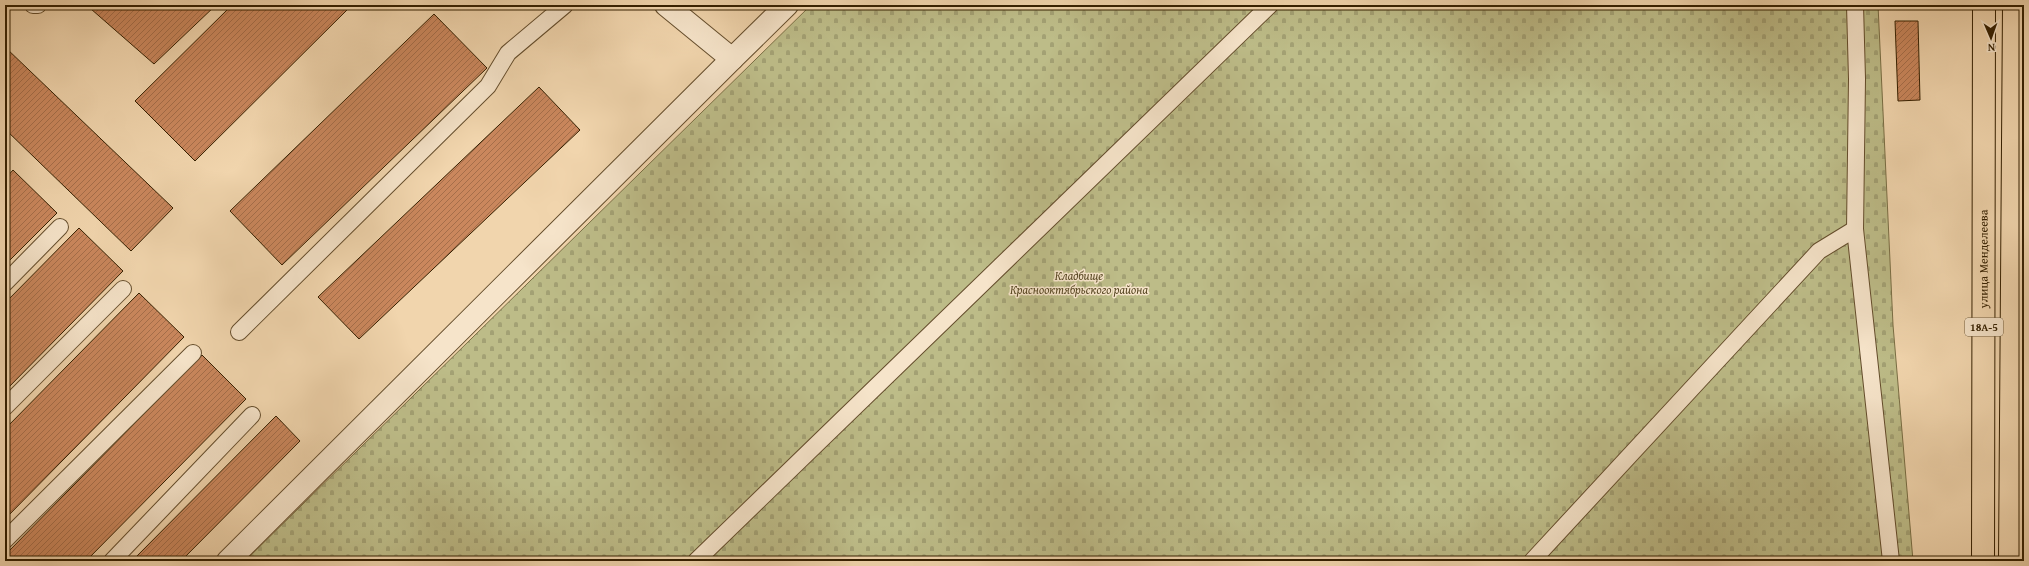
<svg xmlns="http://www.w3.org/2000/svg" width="2029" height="566" viewBox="0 0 2029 566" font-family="'Gentium Book Plus',serif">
	<defs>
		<pattern id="cemetery-stones" width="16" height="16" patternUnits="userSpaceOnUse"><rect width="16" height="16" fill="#bdbc88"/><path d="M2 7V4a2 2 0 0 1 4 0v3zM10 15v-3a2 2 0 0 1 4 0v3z" fill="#a3a174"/></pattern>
		<pattern id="building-hatch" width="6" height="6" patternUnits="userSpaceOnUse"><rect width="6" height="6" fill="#ca875d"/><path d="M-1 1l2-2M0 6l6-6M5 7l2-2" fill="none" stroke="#a56e4a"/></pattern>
	</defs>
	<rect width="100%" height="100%" fill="#f1d5ad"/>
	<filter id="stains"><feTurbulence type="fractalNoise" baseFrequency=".005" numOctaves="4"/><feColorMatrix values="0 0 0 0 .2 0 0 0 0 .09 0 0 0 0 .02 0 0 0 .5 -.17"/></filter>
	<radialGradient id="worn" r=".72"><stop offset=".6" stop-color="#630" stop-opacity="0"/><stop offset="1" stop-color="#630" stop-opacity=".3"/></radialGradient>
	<path fill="url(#cemetery-stones)" stroke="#796e44" d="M811,5H1878L1893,325L1913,561H245Z"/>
	<g fill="url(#building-hatch)" stroke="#352001">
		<path d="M95,5H216L154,64L91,9Z"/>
		<path d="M232,5H352L195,161L135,101Z"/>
		<path d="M434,14L487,68L282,265L230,211Z"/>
		<path d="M1895,21H1918L1920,100L1898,101Z"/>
		<path d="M5,47L173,208L131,251L5,129Z"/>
		<path d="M539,87L580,130L359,339L318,297Z"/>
		<path d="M13,170L57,213L5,265V179Z"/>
		<path d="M79,228L123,271L5,391V303Z"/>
		<path d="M139,293L184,337L5,519V429Z"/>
		<path d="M202,355L246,399L86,561H5V555Z"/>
		<path d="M276,416L300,441L181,561H132Z"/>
	</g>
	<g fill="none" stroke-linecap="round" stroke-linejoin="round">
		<defs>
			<g id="lane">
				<path d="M33,5H38"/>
				<path d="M1855,5L1857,79L1855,229"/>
				<path d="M5,283L60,227"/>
				<path d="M239,332L488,86L508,53L565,5"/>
				<path d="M5,407L123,289"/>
				<path d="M5,540L193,353"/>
				<path d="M112,561L252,415"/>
				<path d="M696,561L1270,5"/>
				<path d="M1532,561L1819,251L1855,229L1891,561"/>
			</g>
			<g id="street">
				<path d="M666,5L732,59L787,5"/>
				<path d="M228,561L732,59"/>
			</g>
			<g id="highway">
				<path id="s1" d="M1983,561L1984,5"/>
				<path d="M2010,561L2014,5"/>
			</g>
		</defs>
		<use href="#lane" stroke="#644d2c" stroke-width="18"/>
		<use href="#street" stroke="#644d2c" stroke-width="24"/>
		<use href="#highway" stroke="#352001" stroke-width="24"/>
		<use href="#lane" stroke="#f6e4ca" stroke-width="16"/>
		<use href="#street" stroke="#f6e4ca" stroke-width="22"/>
		<use href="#highway" stroke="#f1d5ad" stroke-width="22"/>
	</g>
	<g text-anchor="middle" stroke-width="3" stroke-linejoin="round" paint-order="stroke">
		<rect fill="#f6e4ca" stroke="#6f5b3d" stroke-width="1" x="1965" y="318" width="38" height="18" rx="3"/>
		<g font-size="11" font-weight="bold" fill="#352001">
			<text x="1984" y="331">18А-5</text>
		</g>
		<g font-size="12" fill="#352001" stroke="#f6e4ca">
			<text dy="4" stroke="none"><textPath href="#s1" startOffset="302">улица Менделеева</textPath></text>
		</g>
		<g font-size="12" font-style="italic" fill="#574723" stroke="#f6e4ca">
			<text x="1079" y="280">Кладбище<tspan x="1079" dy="14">Краснооктябрьского района</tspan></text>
		</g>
	</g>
	<rect width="2029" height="566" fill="none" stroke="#f1d5ad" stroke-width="20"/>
	<rect x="6" y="6" width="2017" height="554" fill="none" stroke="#352001" stroke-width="2"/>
	<rect x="10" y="10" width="2009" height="546" fill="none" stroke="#352001"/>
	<g transform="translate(1991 38) rotate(178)" stroke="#f6e4ca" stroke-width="3" paint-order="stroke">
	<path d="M0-3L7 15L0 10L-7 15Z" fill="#352001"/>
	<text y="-6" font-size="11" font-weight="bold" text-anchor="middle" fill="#352001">N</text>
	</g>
	<rect width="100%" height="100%" filter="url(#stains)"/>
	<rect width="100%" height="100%" fill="url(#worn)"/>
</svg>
